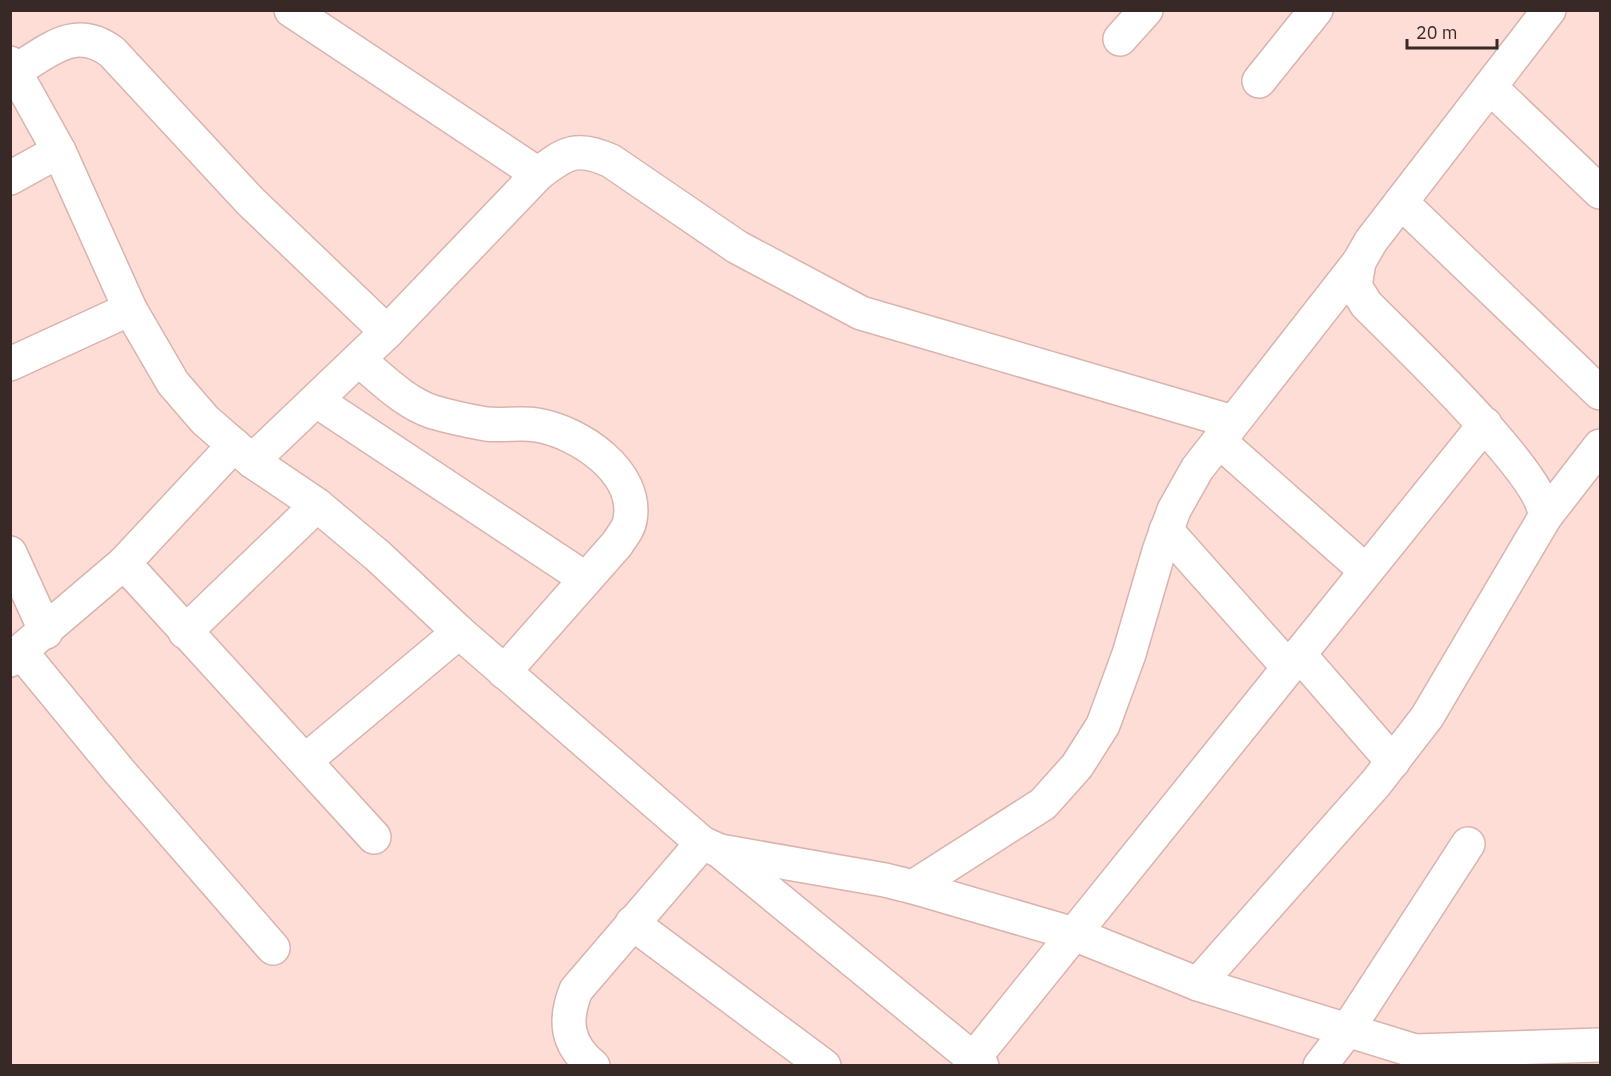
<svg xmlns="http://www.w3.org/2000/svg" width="1611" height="1076" viewBox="0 0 1611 1076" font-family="'IBM Plex Sans',sans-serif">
	<rect width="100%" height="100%" fill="#fdddd6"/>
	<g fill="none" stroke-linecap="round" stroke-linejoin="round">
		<defs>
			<g id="minor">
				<path d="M291,10L538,174"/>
				<path d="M1120,39L1146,10"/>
				<path d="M10,63L59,151L130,309L173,383L205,420L252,461L317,505L378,556L459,632L702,843L720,851L885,880L913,887L1074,934L1198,984L1415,1051L1600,1045"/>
				<path d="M15,71C49,51 75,24 112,52L250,201L387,332"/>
				<path d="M1259,81L1316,10"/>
				<path d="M1490,87L1600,192"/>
				<path d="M10,178L59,151"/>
				<path d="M1401,202L1600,393"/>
				<path d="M359,360C381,378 405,403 433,412C450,417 469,421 486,424C503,426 520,422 537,425C579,432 639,472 630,520C629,528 622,536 617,544L504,672"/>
				<path d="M10,364L130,309"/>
				<path d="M317,401L586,579"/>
				<path d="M1219,441L1366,571"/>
				<path d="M252,461L387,332L538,174C565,153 577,145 611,161L737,247L861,313L1233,422"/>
				<path d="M1545,517L1600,446"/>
				<path d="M1166,530L1288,667"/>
				<path d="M10,553L46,632"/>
				<path d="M124,563L374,837"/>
				<path d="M185,632L317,505"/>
				<path d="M21,652L119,771L273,948"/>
				<path d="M1299,654L1393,762"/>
				<path d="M10,660L124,563L234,445"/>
				<path d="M305,761L459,632"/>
				<path d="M721,852L982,1066"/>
				<path d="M913,887L1043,804L1077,766L1103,725L1129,654L1159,551L1174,510L1197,469L1359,262"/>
				<path d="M632,923L824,1066"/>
				<path d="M1198,984L1376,783L1427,717L1545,517C1545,474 1401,340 1366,304L1355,286L1359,262L1371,241L1549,10"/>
				<path d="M974,1058L1485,424"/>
				<path d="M593,1066C566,1044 564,1020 576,990L702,843"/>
				<path d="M1320,1066L1346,1032L1468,844"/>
			</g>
		</defs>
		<use href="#minor" stroke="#dab4ac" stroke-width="36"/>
		<use href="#minor" stroke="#fff" stroke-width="33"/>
	</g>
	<rect width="1611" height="1076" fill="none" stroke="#382926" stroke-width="24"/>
	<path d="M1407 39v9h90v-9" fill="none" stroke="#382926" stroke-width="3"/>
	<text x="1416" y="39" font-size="18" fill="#382926" stroke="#fdddd6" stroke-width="4.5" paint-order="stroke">20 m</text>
</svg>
